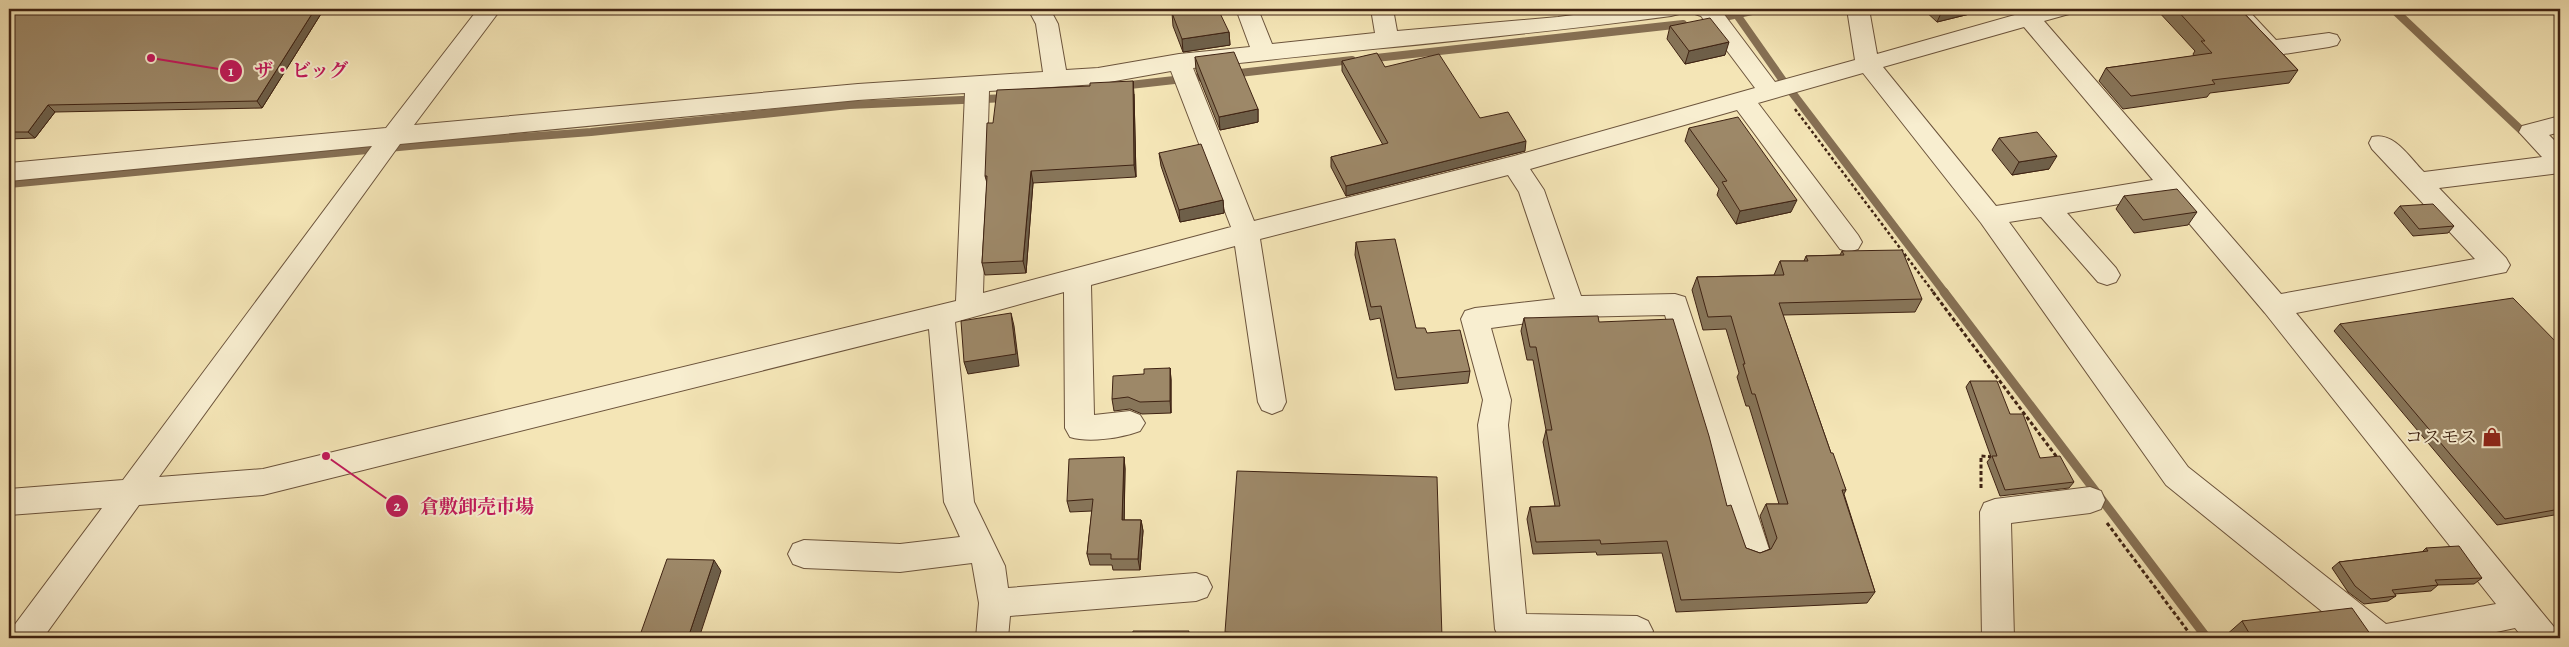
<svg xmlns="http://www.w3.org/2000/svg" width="2569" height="647" viewBox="0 0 2569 647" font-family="Alegreya,'Noto Serif JP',serif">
	<rect width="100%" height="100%" fill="#f4e5b6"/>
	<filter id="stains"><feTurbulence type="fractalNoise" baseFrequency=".004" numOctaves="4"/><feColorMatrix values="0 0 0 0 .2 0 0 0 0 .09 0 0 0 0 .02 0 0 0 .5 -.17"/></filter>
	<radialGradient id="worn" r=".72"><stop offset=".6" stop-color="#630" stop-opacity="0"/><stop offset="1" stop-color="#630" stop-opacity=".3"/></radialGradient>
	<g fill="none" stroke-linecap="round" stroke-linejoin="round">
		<g stroke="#867054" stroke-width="8">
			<path d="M2393,9L2521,130"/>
			<path d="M1737,15L1784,82L1945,293"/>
			<path d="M1715,19L1761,9"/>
			<path d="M1367,59L1683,24"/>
			<path d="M1231,74L1352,60"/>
			<path d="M1121,86L1210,76"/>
			<path d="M9,184L420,145L591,132L849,105L1007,98"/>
		</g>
		<path stroke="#867054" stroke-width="9" d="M1944,292L2207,638"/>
		<defs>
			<g id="minor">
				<path d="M478,9H501L414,125L858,84L1043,72L1036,24L1028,9H1050L1058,24L1066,70L1098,68L1179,54L1250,47L1236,9H1258L1272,44L1375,33L1371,9H1393L1397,31L1558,17L1619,9H1682L1679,14L1671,16C1512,37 1352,50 1193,68L1254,221L1514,156L1755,88L1701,16L1695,14L1692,9H1720L1775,82L1855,60L1847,9H1869L1877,54L2036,9H2072L2069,14L2044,21L2281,294L2475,259L2372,149L2369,143L2372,137C2394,131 2410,158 2424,172L2542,157L2519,132L2522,126L2560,116V132L2549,135L2560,146V173L2439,188L2506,258L2510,265L2506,272L2296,313L2554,627L2559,638H2523L2515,628L2468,638H2355L2166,485L1981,223L1863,73L1758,103L1858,235L1862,242L1858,249L1849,252L1840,249L1737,110L1530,169L1544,190L1581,296L1675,294L1685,297L1769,549L1764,559L1753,563L1742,559L1737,549L1665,315L1571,317L1491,328L1511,400L1508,425L1526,614L1637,616L1648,621L1653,631L1650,638H1499L1495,629L1478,425L1483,400L1461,319L1465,311L1475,308L1555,299L1519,192L1508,175L1260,239L1286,402L1282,410L1272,414L1262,410L1258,402L1235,246L1091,285L1094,415L1130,411L1140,415L1145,423L1140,431C1121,438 1089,443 1070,437L1065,428L1064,292L955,322L974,502L1005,566L1008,588L1196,573L1207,577L1212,587L1207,597L1196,601L1010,616L1008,638H976L979,603L972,563L900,572L804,568L793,564L788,554L793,544L804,540L900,544L960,537L944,502L929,329L263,495L139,505L43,638H9L13,627L102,508L9,515V489L123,480L372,146L9,181V163L386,128ZM2024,27L2153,180L1996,206L1883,67ZM1171,71L1231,227L983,293L989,91L1098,84ZM965,93L956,301L263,469L159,477L400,144L858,100ZM2166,196L2265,313L2496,604L2386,624L2188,467L2009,222L2041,217L2098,282L2107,285L2116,282L2120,275L2116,268L2067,213Z"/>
				<path d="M2224,9H2247L2276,40L2329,33L2337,35L2340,40L2337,45L2329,47L2271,56L2263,53Z"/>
				<path d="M2090,487L2101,491L2105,500L2101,509L2090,513L2011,523L2014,638H1982L1980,512L1984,503L1995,499Z"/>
			</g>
		</defs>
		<use href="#minor" stroke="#6c543c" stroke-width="2"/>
		<path stroke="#3f2313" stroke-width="2.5" stroke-dasharray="3 2.5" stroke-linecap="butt" d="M1795,109L1934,293"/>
		<g stroke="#3f2313" stroke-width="3" stroke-dasharray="4 2.5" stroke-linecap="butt">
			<path d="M1933,292L2059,460"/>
			<path d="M1981,488V456L1993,457"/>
			<path d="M2107,523L2193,638"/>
		</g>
		<use href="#minor" fill="#f8eed0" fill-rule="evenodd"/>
	</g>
	<g fill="#877559" stroke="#3f2313">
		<path d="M9,9H324L262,108L55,112L35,138L9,139Z"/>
		<path d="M1923,9H1990L1937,22Z"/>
		<path d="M2157,10V9H2240L2298,70L2289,83L2210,93L2207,97L2123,109L2099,81L2106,68L2194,56L2193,54L2195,51Z"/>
		<path d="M1172,13L1229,32L1230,45L1183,52L1173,26Z"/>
		<path d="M1670,26L1725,55L1685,64L1667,39Z"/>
		<path d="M1195,57L1258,109V122L1220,130L1196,70Z"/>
		<path d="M1342,61L1385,67L1480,118L1525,151L1346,196L1331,167V157L1383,145L1342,71Z"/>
		<path d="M1134,94L1136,177L1033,183L1026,273L985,275L982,263L987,183L985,176Z"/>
		<path d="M1689,128L1791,212L1736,224L1717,195L1719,189L1685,141Z"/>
		<path d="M1999,138L2049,169L2012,175L1992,150Z"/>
		<path d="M1159,153L1223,200L1224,213L1180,222L1161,166Z"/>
		<path d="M2124,196L2197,212L2188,225L2134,233L2116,209Z"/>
		<path d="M2400,206L2454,226L2448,233L2413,236L2394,213Z"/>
		<path d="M1356,242L1416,328L1427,333L1470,371L1468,383L1395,390L1380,318L1370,320L1355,255Z"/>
		<path d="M1842,251L1922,299L1915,312L1783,315L1831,453L1846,490L1844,494L1875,592L1867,603L1676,612L1662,553L1597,555L1596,552L1533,554L1527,519L1530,507L1555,506L1543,442L1546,430L1533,360H1527L1521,331L1524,318L1599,322L1727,506L1746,548L1760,553L1770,549L1760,516L1766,504H1779L1749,406H1746L1737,377L1739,373L1726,329L1703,330L1692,290L1697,277L1774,275L1780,261H1804L1806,256L1840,255Z"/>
		<path d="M2340,324L2560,346V514L2497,525L2334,331Z"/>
		<path d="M1170,368L1171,380V413L1142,414L1130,409L1114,411L1112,399L1144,374Z"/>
		<path d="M1970,381L2010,414L2040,458L2074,482L2069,488L2000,496L1987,462L1991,457L1966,387Z"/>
		<path d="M1124,457L1125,469L1124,520H1141L1143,531L1140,570H1113L1112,565H1090L1087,554L1092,511L1070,512L1067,501Z"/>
		<path d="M2426,548L2482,578L2474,584L2438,585L2431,591L2395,594L2396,596L2388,601L2364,604L2348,592L2332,568L2339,562L2422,552Z"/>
		<path d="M2242,621L2373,638H2226L2225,636Z"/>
		<path d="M1225,632L1442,638H1225Z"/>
	</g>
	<g fill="#6e5f49" stroke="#3f2313">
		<path d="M315,9H324L262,108L257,101Z"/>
		<path d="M1682,9H1693L1692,12L1681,14Z"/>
		<path d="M1943,9H1990L1937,22Z"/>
		<path d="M1229,32L1230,45L1183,52L1182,39Z"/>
		<path d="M1729,42L1725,55L1685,64L1689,51Z"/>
		<path d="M1133,81L1134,94L1136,177L1134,165Z"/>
		<path d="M48,105L55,112L35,138L28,132Z"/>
		<path d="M1258,109V122L1220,130L1219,117Z"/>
		<path d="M1526,141L1525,151L1346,196V186Z"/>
		<path d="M2057,156L2049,169L2012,175L2019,162Z"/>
		<path d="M1031,171L1033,183L1026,273L1023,261Z"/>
		<path d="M1223,200L1224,213L1180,222L1179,210Z"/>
		<path d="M1797,200L1791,212L1736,224L1740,211Z"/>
		<path d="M1011,313L1014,326L1019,366L968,374L964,362Z"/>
		<path d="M1170,368L1171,380V413L1170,401Z"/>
		<path d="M1124,457L1125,469L1124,531L1122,520Z"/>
		<path d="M1141,520L1143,531L1140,570L1138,559Z"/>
		<path d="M714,560L721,571L699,638H688Z"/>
	</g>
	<g fill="#9d8868" stroke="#3f2313">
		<path d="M9,9H315L257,101L48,105L28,132H9Z"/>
		<path d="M1191,9H1218L1229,32L1182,39L1172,13Z"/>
		<path d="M2176,9H2240L2298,70L2212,80L2215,84L2131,96L2106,68L2212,53L2201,41H2205Z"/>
		<path d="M1710,18L1729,42L1689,51L1670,26Z"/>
		<path d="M1234,52L1258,109L1219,117L1195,57Z"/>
		<path d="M1377,53L1385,67L1439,54L1480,118L1508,112L1526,141L1346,186L1331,157L1388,143L1342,61Z"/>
		<path d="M1133,81L1134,165L1031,171L1023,261L982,263L987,176H985L987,123H993L997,90L1090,86V83Z"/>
		<path d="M1738,117L1797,200L1740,211L1722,182L1727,181L1689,128Z"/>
		<path d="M2037,132L2057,156L2019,162L1999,138Z"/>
		<path d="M1201,144L1223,200L1179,210L1159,153Z"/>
		<path d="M2177,189L2197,212L2143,220L2124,196Z"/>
		<path d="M2433,204L2454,226L2419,229L2400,206Z"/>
		<path d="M1395,239L1416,328H1425L1427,333L1460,330L1470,371L1397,378L1381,306L1371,307L1356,242Z"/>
		<path d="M1902,250L1922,299L1779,303L1831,453H1833L1846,490H1842L1875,592L1681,600L1667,541L1601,544L1600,540L1536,542L1530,507L1560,506L1546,430H1552L1536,347H1530L1524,318L1598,316L1599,322L1673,319L1709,436L1727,506L1731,505L1746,548L1760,553L1771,549L1777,538L1766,504H1788L1755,394H1752L1743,364H1745L1731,316L1708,317L1697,277L1784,275L1780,261H1808L1806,256L1844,255L1842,251Z"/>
		<path d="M2513,298L2560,346V509L2505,519L2340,324Z"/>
		<path d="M1011,313L1016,354L964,362L961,321Z"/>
		<path d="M1170,368V401L1140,402L1128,397L1112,399L1113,376L1144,374V369Z"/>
		<path d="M1970,381H1997L2010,414H2023L2040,458L2060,456L2074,482L2005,490L1992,456H1997Z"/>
		<path d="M1124,457L1122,520H1141L1138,559H1111V554H1087L1093,499L1067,501L1069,459Z"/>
		<path d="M1237,471L1437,477L1442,638H1253V634L1225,632Z"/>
		<path d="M2459,546L2482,578L2435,580L2438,585L2392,590L2396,596L2371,599L2355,586L2339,562L2428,551L2426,548Z"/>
		<path d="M667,559L714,560L688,638H639Z"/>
		<path d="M2352,608L2373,638H2252L2242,621Z"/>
		<path d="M1133,631H1189L1188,638H1132Z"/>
	</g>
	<defs>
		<symbol id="shop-bare" viewBox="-9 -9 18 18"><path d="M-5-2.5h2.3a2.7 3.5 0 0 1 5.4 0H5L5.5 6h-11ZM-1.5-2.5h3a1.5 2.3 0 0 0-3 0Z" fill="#8f2418" stroke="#f8eed0" stroke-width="2.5" paint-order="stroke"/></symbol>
	</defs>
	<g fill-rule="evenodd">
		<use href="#shop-bare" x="2478" y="423" width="28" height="28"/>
	</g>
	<g text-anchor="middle" stroke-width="4" stroke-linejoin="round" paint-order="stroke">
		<g font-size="18" fill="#3f2313" stroke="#f8eed0" text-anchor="end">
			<text x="2477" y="443">コスモス</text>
		</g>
	</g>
	<path fill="none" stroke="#c2185b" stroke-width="2" d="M151 58L231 71M326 456L397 506"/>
	<g fill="#c2185b" stroke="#f8eed0" stroke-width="2">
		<circle cx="151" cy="58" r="5"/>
		<circle cx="326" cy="456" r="5"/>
		<circle cx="231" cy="71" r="12"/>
		<circle cx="397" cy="506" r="12"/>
	</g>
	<g font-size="15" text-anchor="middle" font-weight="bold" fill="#fff">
		<text x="231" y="76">1</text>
		<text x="397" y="511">2</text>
	</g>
	<g font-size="19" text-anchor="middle" font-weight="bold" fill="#c2185b" stroke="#f8eed0" stroke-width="4" stroke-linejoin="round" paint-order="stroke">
		<text x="301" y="77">ザ・ビッグ</text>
		<text x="477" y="513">倉敷卸売市場</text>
	</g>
	<rect width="2569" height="647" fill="none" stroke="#f4e5b6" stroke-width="30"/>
	<rect x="10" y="10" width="2549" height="627" fill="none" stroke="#3f2313" stroke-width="2.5"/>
	<rect x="15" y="15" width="2539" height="617" fill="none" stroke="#3f2313"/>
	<rect width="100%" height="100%" filter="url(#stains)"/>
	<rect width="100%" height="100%" fill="url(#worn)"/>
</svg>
